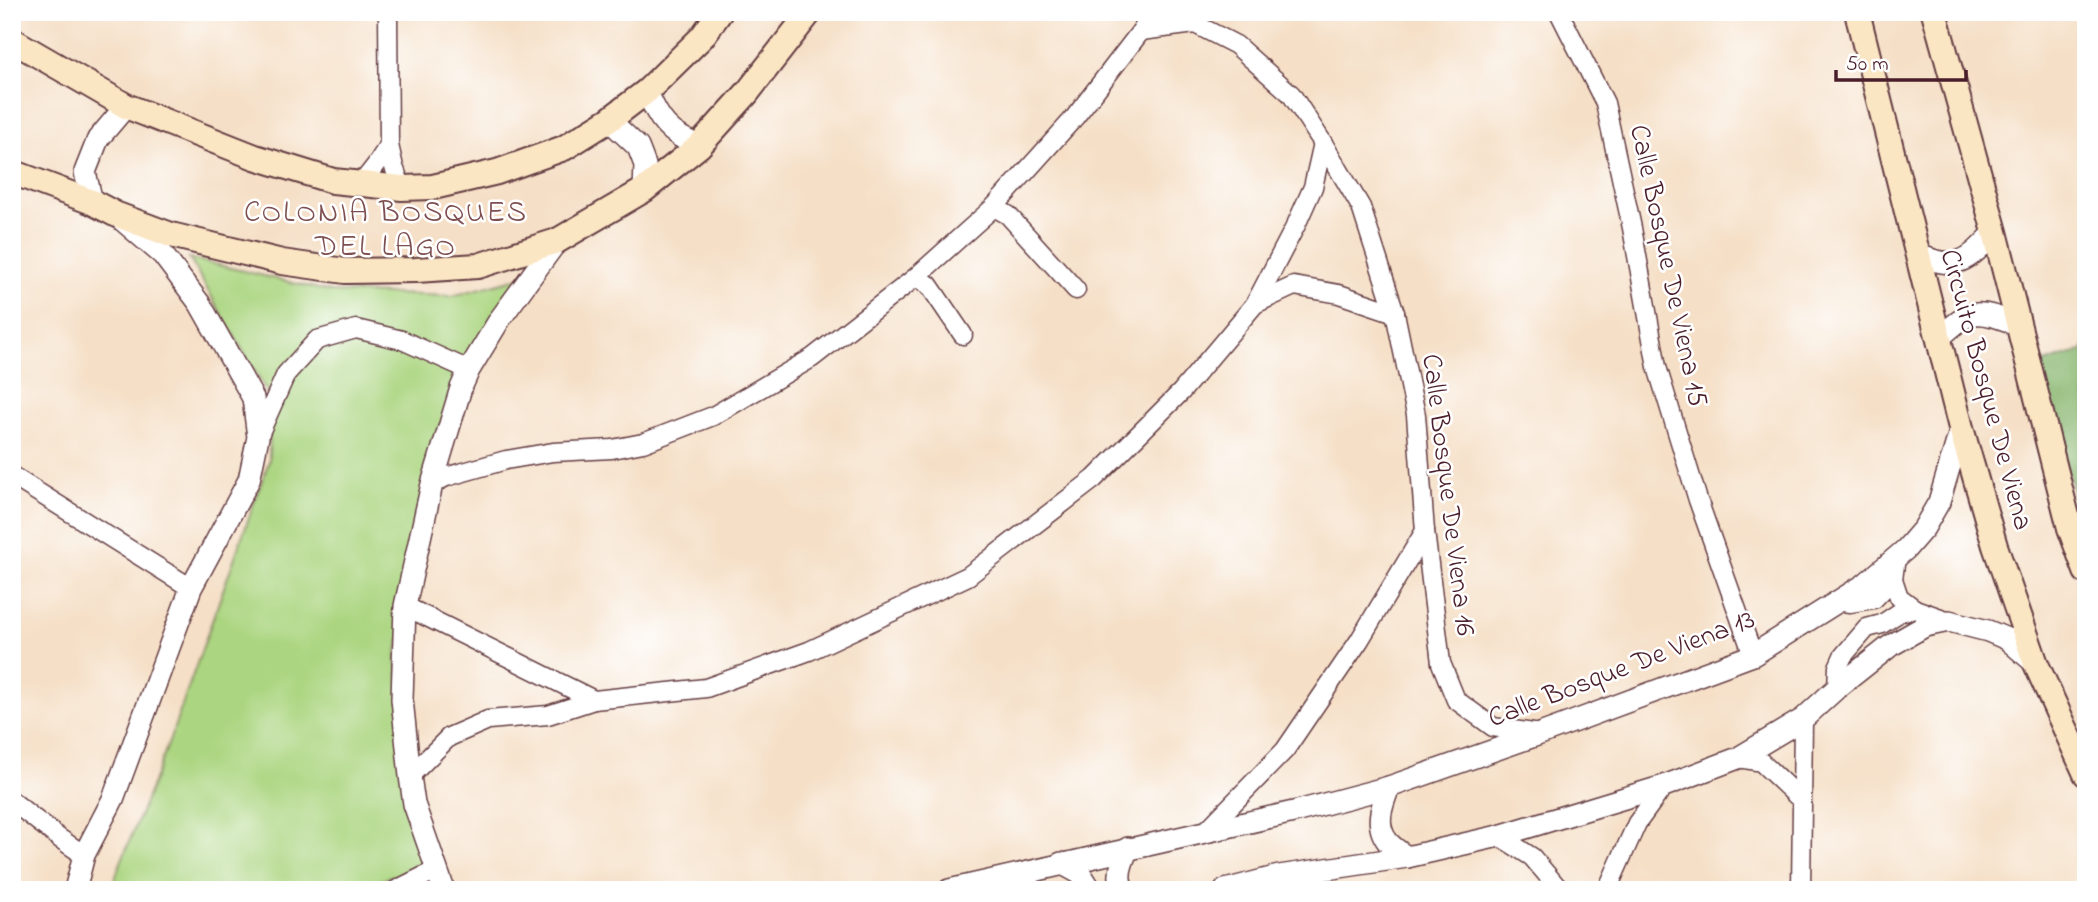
<svg xmlns="http://www.w3.org/2000/svg" width="2098" height="902" font-family="'Indie Flower',sans-serif">
	<style>
		.green { fill: #abd580; stroke: #7a7a56; stroke-width: 2 }
		.forest { fill: #88b66e; stroke: #696a4c; stroke-width: 2 }
		.lines { fill: none; stroke-linecap: round; stroke-linejoin: round }
		.minor-casing { stroke: #643c42; stroke-width: 21 }
		.tertiary-casing { stroke: #643c42; stroke-width: 24 }
		.secondary-casing { stroke: #643c42; stroke-width: 28 }
		.minor { stroke: #fff; stroke-width: 18 }
		.tertiary { stroke: #fff; stroke-width: 21 }
		.secondary { stroke: #fbe6c4; stroke-width: 24 }
		.labels { text-anchor: middle; dominant-baseline: central; stroke-width: 5; stroke-linejoin: round; paint-order: stroke }
		.street-label { font-size: 28px; fill: #4a1f2b; stroke: #fff }
		.neighbourhood-label { font-size: 30px; letter-spacing: 2px; fill: #7d4f51; stroke: #fff }
	</style>
	<rect width="100%" height="100%" fill="#fff"/>
	<filter id="ink" filterUnits="userSpaceOnUse"><feTurbulence type="fractalNoise" baseFrequency=".0143" numOctaves="2"/><feDisplacementMap in="SourceGraphic" scale="14" xChannelSelector="R" yChannelSelector="G"/><feConvolveMatrix kernelMatrix="1 2 1 2 8 2 1 2 1" color-interpolation-filters="sRGB"/></filter>
	<filter id="wash" filterUnits="userSpaceOnUse"><feTurbulence type="fractalNoise" baseFrequency=".00686" numOctaves="4" result="noise"/><feDisplacementMap in="SourceGraphic" scale="28" xChannelSelector="R" yChannelSelector="G"/><feGaussianBlur stdDeviation="1.57" result="paint"/><feColorMatrix in="noise" values="0 0 0 0 0 0 0 0 0 0 0 0 0 0 0 0 0 1.4 0 .05"/><feComposite in="paint" operator="in"/></filter>
	<g filter="url(#wash)">
		<rect width="100%" height="100%" fill="#f5dfc6"/>
		<!-- green -->
		<path class="green" d="M 189,258 L 331,292 L 452,296 L 536,273 L 465,367 L 396,656 L 426,867 L 409,880 L 391,876 L 361,890 L 110,890 L 169,742 L 269,461 L 270,397 Z"/>
		<!-- forest -->
		<path class="forest" d="M 2086,345 L 2086,533 L 2059,444 L 2041,364 L 2084,350 Z"/>
	</g>
	<g filter="url(#ink)">
		<g class="lines">
			<!-- minor casing -->
			<g class="minor-casing">
				<g id="minor">
					<path d="M 388,12 L 389,145 L 394,167 L 402,188"/>
					<path d="M 1559,12 L 1605,103 L 1632,228 L 1657,367 L 1698,500 L 1753,655"/>
					<path d="M 1141,31 L 1195,24 L 1236,45 L 1291,94 L 1323,143 L 1361,207 L 1395,313 L 1416,415 L 1425,531 L 1441,663 L 1456,700 L 1493,727 L 1540,734"/>
					<path d="M 361,184 L 376,165 L 389,145"/>
					<path d="M 994,207 L 1008,215 L 1076,290"/>
					<path d="M 916,277 L 929,285 L 963,335"/>
					<path d="M 1255,304 L 1296,225 L 1313,187 L 1323,143"/>
					<path d="M 258,437 L 286,374 L 317,340 L 356,329 L 402,340 L 469,370"/>
					<path d="M 12,476 L 191,588"/>
					<path d="M 432,484 L 446,477 L 506,460 L 553,452 L 612,449 L 643,443 L 713,416 L 812,358 L 916,277 L 994,207 L 1075,117 L 1141,31 L 1152,12"/>
					<path d="M 1893,579 L 1899,597 L 1915,609"/>
					<path d="M 1836,601 L 1850,603 L 1874,599 L 1893,579 L 1896,558"/>
					<path d="M 405,606 L 594,700 L 706,688 L 809,651 L 968,576 L 1094,479 L 1181,392 L 1255,304 L 1294,286 L 1339,294 L 1395,313"/>
					<path d="M 1837,688 L 1838,667 L 1843,656 L 1867,628 L 1882,624 L 1900,612 L 1915,609 L 1949,621"/>
					<path d="M 1738,758 L 1761,762 L 1801,800"/>
					<path d="M 410,776 L 449,737 L 488,720 L 548,715 L 594,700"/>
					<path d="M 12,801 L 59,838 L 84,855"/>
					<path d="M 1206,831 L 1285,750 L 1359,641 L 1425,531"/>
					<path d="M 1499,836 L 1532,857 L 1560,890"/>
					<path d="M 396,890 L 436,870"/>
					<path d="M 1025,890 L 1033,870"/>
					<path d="M 1607,890 L 1637,823 L 1664,786"/>
					<path d="M 1801,890 L 1803,719"/>
				</g>
			</g>
			<!-- tertiary casing -->
			<g class="tertiary-casing">
				<g id="tertiary">
					<path d="M 647,91 C 658,120 669,134 699,146"/>
					<path d="M 609,120 L 638,147 L 645,165 L 644,190"/>
					<path d="M 92,202 L 85,172 L 98,139 L 126,106"/>
					<path d="M 1917,254 C 1957,272 1968,261 1995,232"/>
					<path d="M 1939,338 C 1972,308 1975,309 2017,324"/>
					<path d="M 1389,787 C 1382,805 1374,825 1388,842 C 1393,848 1401,853 1407,857"/>
					<path d="M 1061,863 L 1081,874 L 1091,890"/>
					<path d="M 75,890 L 84,855 L 113,799 L 191,588 L 249,480 L 258,437 L 253,398 L 200,304 L 163,255 L 121,219"/>
					<path d="M 444,890 L 414,804 L 410,776 L 402,699 L 405,606 L 432,484 L 461,388 L 469,370 L 500,319 L 557,241"/>
					<path d="M 949,890 L 1298,811 L 1389,787 L 1540,734 L 1753,655 L 1864,585 L 1906,549 L 1924,528 L 1939,502 L 1961,428"/>
					<path d="M 1123,890 C 1116,875 1122,863 1128,848"/>
					<path d="M 1225,890 L 1279,876 L 1407,857 L 1499,836 L 1664,786 L 1738,758 L 1803,719 L 1837,688 L 1890,646 L 1925,626 L 1949,621 L 1988,631 L 2007,639 L 2036,664"/>
				</g>
			</g>
			<!-- secondary casing -->
			<g class="secondary-casing">
				<g id="secondary">
					<path d="M 1857,12 L 1961,428 L 1995,546 L 2036,664 L 2086,774"/>
					<path d="M 1934,12 L 1995,232 L 2070,528 L 2086,571"/>
					<path d="M 12,40 L 126,106 L 255,157 L 333,181 L 402,188 L 433,187 L 497,172 L 564,148 L 609,120 L 647,91 L 702,37 L 720,12"/>
					<path d="M 12,172 L 92,202 L 115,214 L 171,235 L 282,262 L 345,271 L 416,270 L 478,266 L 557,241 L 644,190 L 699,146 L 747,93 L 810,12"/>
				</g>
			</g>
			<!-- minor -->
			<use href="#minor" class="minor"/>
			<!-- tertiary -->
			<use href="#tertiary" class="tertiary"/>
			<!-- secondary -->
			<use href="#secondary" class="secondary"/>
		</g>
	</g>
	<g class="labels">
		<!-- street labels -->
		<g class="street-label">
			<text transform="translate(1667 266) rotate(78)">Calle Bosque De Viena 15</text>
			<text transform="translate(1985 390) rotate(75)">Circuito Bosque De Viena</text>
			<text transform="translate(1447 495) rotate(83)">Calle Bosque De Viena 16</text>
			<text transform="translate(1622 670) rotate(-21)">Calle Bosque De Viena 13</text>
		</g>
		<!-- neighbourhood labels -->
		<g class="neighbourhood-label">
			<text x="386" y="214">COLONIA BOSQUES<tspan x="386" dy="34">DEL LAGO</tspan></text>
		</g>
	</g>
	<!-- margin -->
	<rect width="2098" height="902" fill="none" stroke="#fff" stroke-width="42"/>
	<!-- scale -->
	<path d="M1836 70v10h130v-10" fill="none" stroke="#4a1f2b" stroke-width="3.5"/>
	<text x="1846" y="70" font-size="21" fill="#4a1f2b" stroke="#ffffff" stroke-width="5" paint-order="stroke">50 m</text>
</svg>
